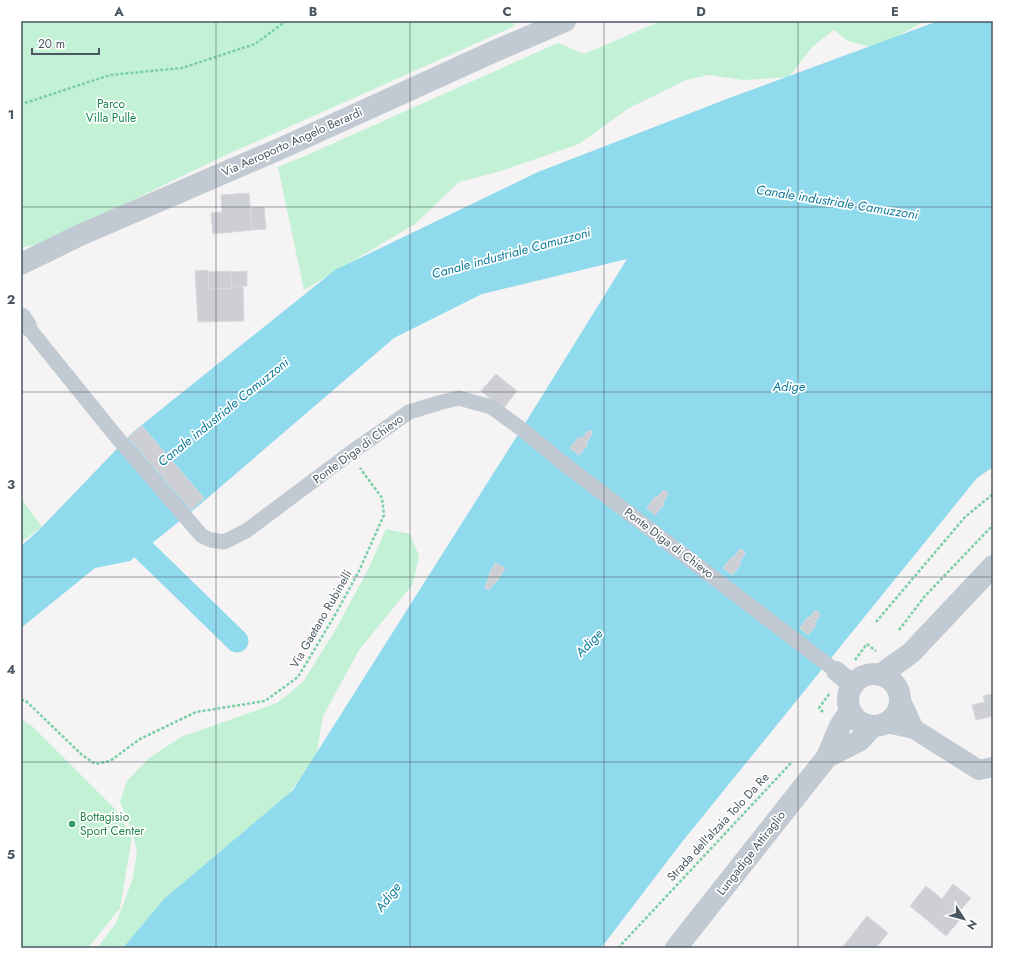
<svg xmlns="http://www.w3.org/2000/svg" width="1014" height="969" font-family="Jost,sans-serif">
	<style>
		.green { fill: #c3f1d5 }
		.water { fill: #90daee }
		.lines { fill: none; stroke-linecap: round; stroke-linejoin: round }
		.canal { stroke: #90daee; stroke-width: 23 }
		.building { fill: #cdcfd5; stroke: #d7d9de }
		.path { stroke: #7ad0a6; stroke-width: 2.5; stroke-dasharray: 3 2; stroke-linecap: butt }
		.pedestrian { stroke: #c1cad2; stroke-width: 15 }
		.minor { stroke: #c1cad2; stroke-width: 20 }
		.tertiary { stroke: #c1cad2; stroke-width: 22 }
		.grid { fill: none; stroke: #4a5661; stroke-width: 1; stroke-opacity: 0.55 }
		.leisure-dot { fill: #2e9e5b; stroke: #fff; stroke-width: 1.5 }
		.labels { text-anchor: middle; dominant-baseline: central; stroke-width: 3.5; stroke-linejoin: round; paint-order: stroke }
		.park-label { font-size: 12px; fill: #17864f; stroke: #fff }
		.street-label { font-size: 12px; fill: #4a5661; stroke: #fff }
		.leisure-label { font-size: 12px; fill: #27864d; stroke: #fff; text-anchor: start }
		.water-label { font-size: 13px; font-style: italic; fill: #0c7c9b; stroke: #fff }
		.neatline { fill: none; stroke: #4a5661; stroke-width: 1.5 }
		.grid-label { font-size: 13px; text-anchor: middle; font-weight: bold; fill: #4a5661 }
	</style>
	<rect width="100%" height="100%" fill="#f5f3f3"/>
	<!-- green -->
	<g class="green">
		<path d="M 21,21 L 512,21 L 515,26 L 228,154 L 42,244 L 21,247 Z"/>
		<path d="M 661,21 L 926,21 L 874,48 L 848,41 L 834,30 L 812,47 L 789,77 L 743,80 L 709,75 L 686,80 L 629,108 L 579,144 L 501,171 L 459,182 L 415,224 L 304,290 L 278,167 L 307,155 L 558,43 L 584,54 Z"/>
		<path d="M 21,498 L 42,527 L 21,542 Z"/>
		<path d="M 386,529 L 410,534 L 419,556 L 413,584 L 359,650 L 323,716 L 316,758 L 248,848 L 202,881 L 167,896 L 160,912 L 137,948 L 97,948 L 116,923 L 133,878 L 137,851 L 132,832 L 120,802 L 127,781 L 149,758 L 181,737 L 277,703 L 303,682 L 336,629 L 369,568 Z"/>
		<path d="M 21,719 L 32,726 L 116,810 L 132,837 L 120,908 L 88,948 L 21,948 Z"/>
	</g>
	<!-- water -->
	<path class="water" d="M 938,21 L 993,21 L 993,467 L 977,478 L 682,842 L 601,948 L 123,948 L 164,899 L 293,790 L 529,417 L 627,259 L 482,294 L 394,338 L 197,507 L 130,561 L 95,568 L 21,628 L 21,546 L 39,530 L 133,432 L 335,270 L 538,172 L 732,97 Z"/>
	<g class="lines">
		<!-- canal -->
		<path class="canal" d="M 121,528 L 237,641"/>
	</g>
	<!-- building -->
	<g class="building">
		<path d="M 249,193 L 252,230 L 213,234 L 211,213 L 222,212 L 221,195 Z"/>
		<path d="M 264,207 L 266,229 L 252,230 L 251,208 Z"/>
		<path d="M 208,270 L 209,289 L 232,288 L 232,287 L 243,286 L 244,321 L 198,322 L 195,271 Z"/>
		<path d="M 231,271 L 232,288 L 209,289 L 208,272 Z"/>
		<path d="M 247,271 L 247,286 L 232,287 L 231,272 Z"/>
		<path d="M 496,374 L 517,391 L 503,409 L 481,391 Z"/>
		<path d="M 142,426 L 204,498 L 191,510 L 128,437 Z"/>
		<path d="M 588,431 L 591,431 L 592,434 L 586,443 L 581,439 Z"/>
		<path d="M 579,437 L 588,444 L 579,455 L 570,448 Z"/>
		<path d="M 664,490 L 667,492 L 668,494 L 663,503 L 656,498 Z"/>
		<path d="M 655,497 L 664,504 L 655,515 L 647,508 Z"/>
		<path d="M 740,549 L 744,551 L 745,553 L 739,563 L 733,558 Z"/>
		<path d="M 732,557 L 741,564 L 732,575 L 723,568 Z"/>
		<path d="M 495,563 L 505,568 L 498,580 L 489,575 Z"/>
		<path d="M 490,575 L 497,580 L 495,584 L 494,583 L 489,590 L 485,588 L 485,587 Z"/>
		<path d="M 815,611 L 818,611 L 820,615 L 815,622 L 809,618 Z"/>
		<path d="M 808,617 L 817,624 L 808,635 L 800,628 Z"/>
		<path d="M 993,694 L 993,716 L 976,720 L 972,705 L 985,702 L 983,696 Z"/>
		<path d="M 953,884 L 971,898 L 959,912 L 942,899 Z"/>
		<path d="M 926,886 L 963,916 L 946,936 L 910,906 Z"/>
		<path d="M 867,916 L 888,933 L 876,948 L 842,948 Z"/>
	</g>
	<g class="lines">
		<!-- path -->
		<g class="path">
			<path d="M 25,103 L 110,75 L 182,68 L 255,44 L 286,21"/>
			<path d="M 876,622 L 965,517 L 993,494"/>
			<path d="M 899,630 L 925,596 L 993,525"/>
			<path d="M 855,660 L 867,644 L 876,651"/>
			<path d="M 21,700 L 26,701 L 81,754 L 95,764 L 110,761 L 140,739 L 196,712 L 265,701 L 298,677 L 335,615 L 359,571 L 384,515 L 382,498 L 360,468"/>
			<path d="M 823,712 L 819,708 L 830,693"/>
			<path d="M 618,948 L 792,762"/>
		</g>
		<!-- pedestrian -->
		<path class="pedestrian" d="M 27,326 L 115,435 L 189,521 L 202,536 L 211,540 L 224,542 L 246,531 L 349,454 L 409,412 L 442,402 L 459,398 L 491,407 L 519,427 L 563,463 L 836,671"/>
		<!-- minor -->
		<g class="minor">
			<path d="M 21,317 L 27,326"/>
			<path d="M 836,671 L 853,685"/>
			<path d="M 901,701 L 914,729"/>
			<path d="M 886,723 L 914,729 L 979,770 L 993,767"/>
		</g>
		<!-- tertiary -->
		<g class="tertiary">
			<path d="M 21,264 L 78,236 L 284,147 L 495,51 L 565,21"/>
			<circle cx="874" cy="700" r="26"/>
			<path d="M 880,675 L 911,653 L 993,566"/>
			<path d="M 827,757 L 859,741 L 873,726"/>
			<path d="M 676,948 L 827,757 L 840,726 L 850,711"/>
		</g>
	</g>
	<!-- grid -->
	<path class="grid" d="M 216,21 L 216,948M 410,21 L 410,948M 604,21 L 604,948M 798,21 L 798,948M 21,207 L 993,207M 21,392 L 993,392M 21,577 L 993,577M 21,762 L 993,762"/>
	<!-- markers -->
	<circle class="leisure-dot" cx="72" cy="824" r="4"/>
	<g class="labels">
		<!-- park labels -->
		<g class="park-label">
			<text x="111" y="104">Parco<tspan x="111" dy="14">Villa Pullè</tspan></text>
		</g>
		<!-- street labels -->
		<g class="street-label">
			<text transform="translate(292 142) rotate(-24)">Via Aeroporto Angelo Berardi</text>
			<text transform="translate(358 449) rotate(-36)">Ponte Diga di Chievo</text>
			<text transform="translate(669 543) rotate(37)">Ponte Diga di Chievo</text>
			<text transform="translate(321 619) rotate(-60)">Via Gaetano Rubinelli</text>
			<text transform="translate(718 827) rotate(-47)">Strada dell'alzaia Tolo Da Re</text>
			<text transform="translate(751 853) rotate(-52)">Lungadige Attiraglio</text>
		</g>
		<!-- leisure labels -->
		<g class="leisure-label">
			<text x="80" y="817">Bottagisio<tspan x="80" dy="14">Sport Center</tspan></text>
		</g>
		<!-- water labels -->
		<g class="water-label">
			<text transform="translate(837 202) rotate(9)">Canale industriale Camuzzoni</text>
			<text transform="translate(511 253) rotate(-15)">Canale industriale Camuzzoni</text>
			<text x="789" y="386">Adige</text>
			<text transform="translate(223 412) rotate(-39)">Canale industriale Camuzzoni</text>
			<text transform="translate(589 643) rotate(-46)">Adige</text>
			<text transform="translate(388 897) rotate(-53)">Adige</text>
		</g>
	</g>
	<!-- border -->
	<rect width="1014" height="969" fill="none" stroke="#ffffff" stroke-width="44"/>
	<!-- north arrow -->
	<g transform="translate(964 919) rotate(126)" stroke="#ffffff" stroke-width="3" paint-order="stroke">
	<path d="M0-3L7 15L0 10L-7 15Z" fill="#4a5661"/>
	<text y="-6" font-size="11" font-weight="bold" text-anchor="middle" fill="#4a5661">N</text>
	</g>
	<!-- scale -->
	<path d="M32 48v6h67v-6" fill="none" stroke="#4a5661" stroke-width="2"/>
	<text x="38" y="48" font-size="12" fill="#4a5661" stroke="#ffffff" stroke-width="3" paint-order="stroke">20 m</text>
	<rect x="22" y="22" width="970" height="925" class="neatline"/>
	<g class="grid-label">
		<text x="119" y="16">A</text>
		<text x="313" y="16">B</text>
		<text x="507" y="16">C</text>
		<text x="701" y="16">D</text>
		<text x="895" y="16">E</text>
		<text x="11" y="119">1</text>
		<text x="11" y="304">2</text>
		<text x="11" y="489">3</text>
		<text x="11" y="674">4</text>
		<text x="11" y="859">5</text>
	</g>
</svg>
